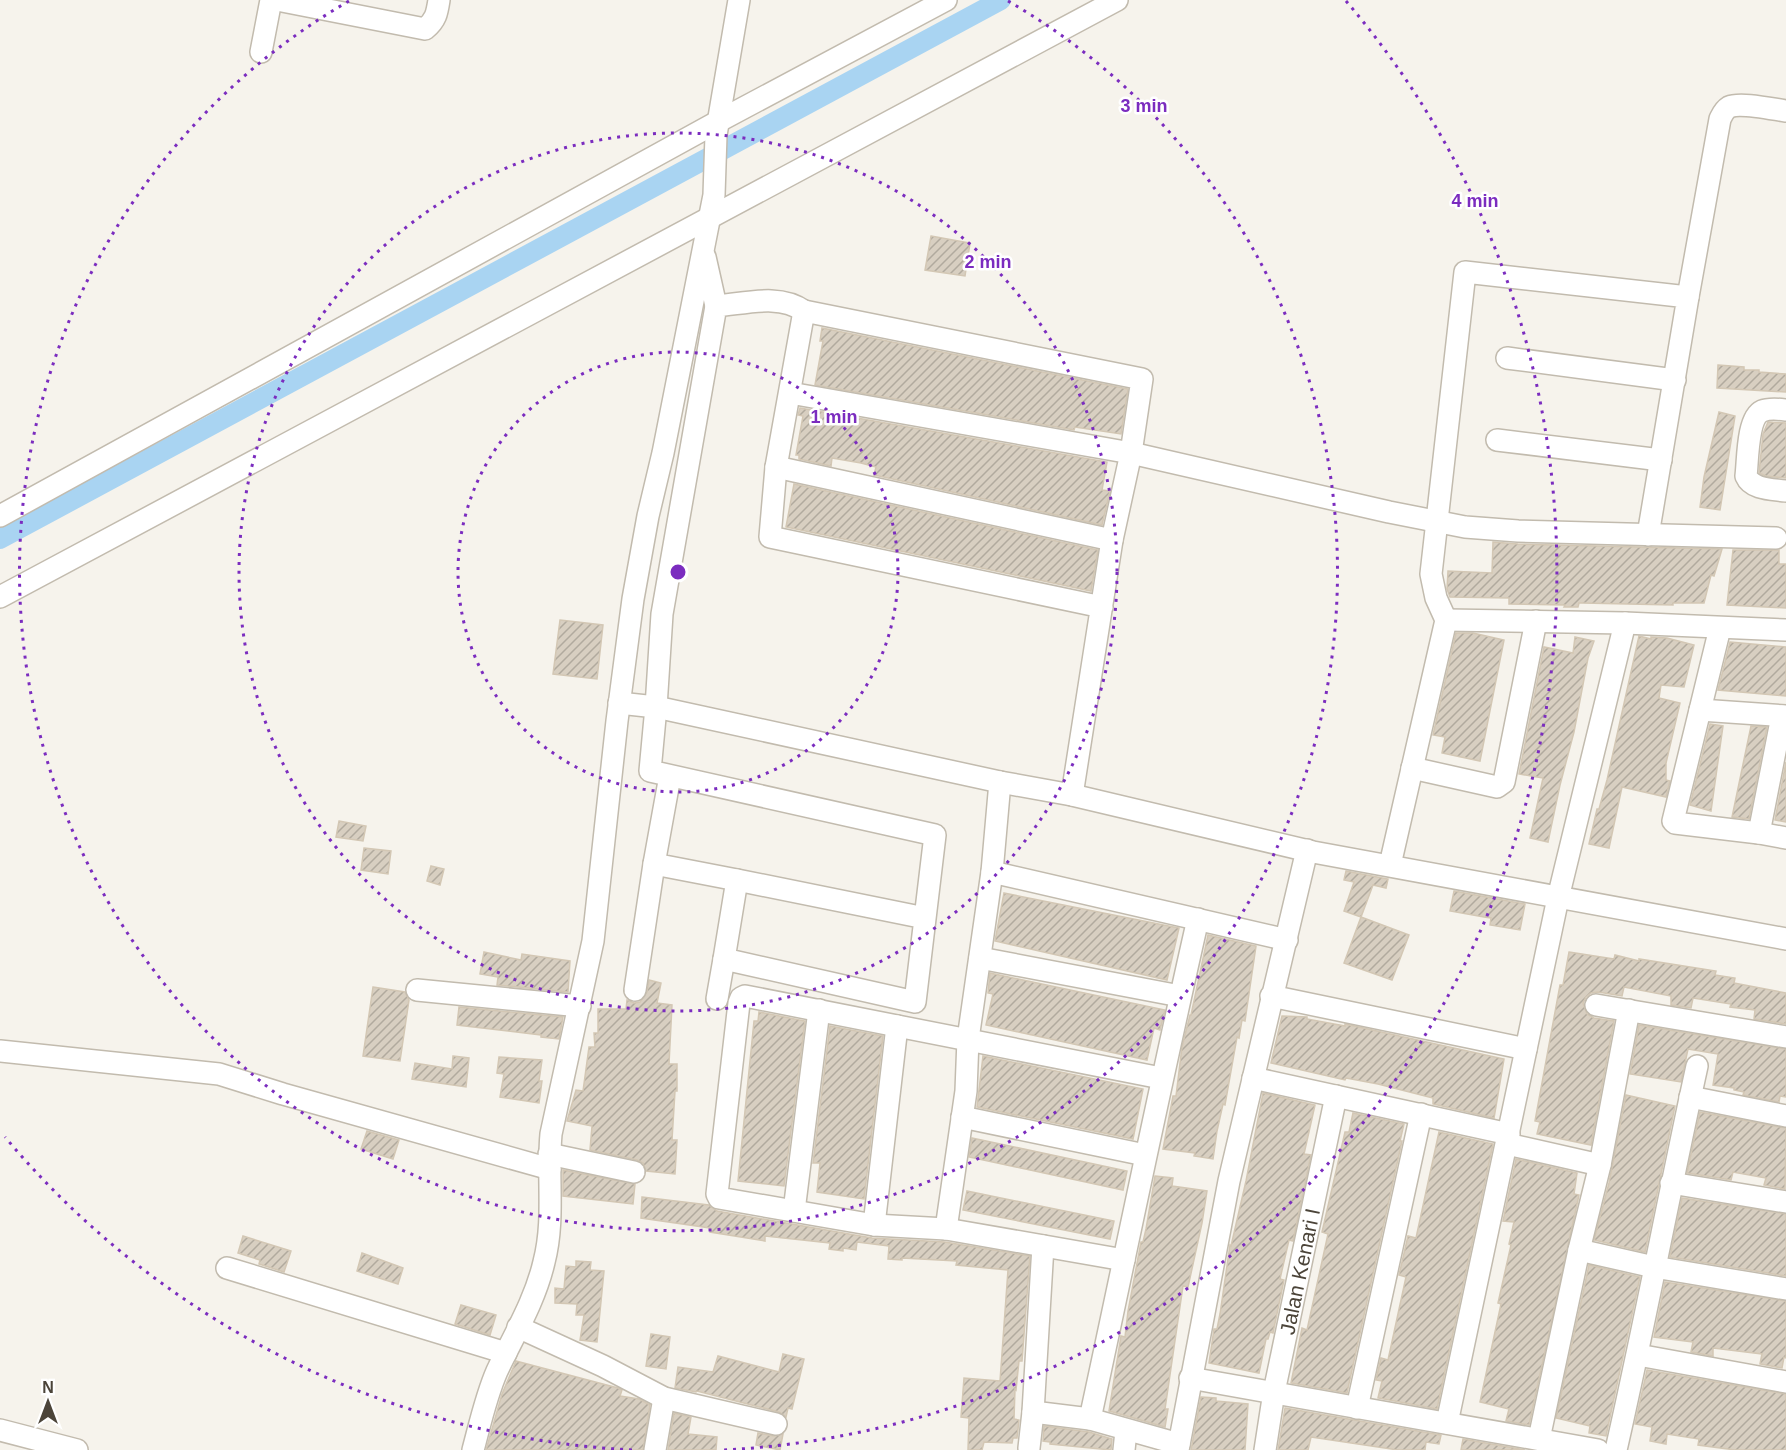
<svg xmlns="http://www.w3.org/2000/svg" width="1786" height="1450" font-family="Arial,sans-serif">
	<style>
		.lines { fill: none; stroke-linecap: round; stroke-linejoin: round }
		.canal { stroke: #a9d4f2; stroke-width: 20 }
		.building { fill: url(#building-hatch); stroke: #d3c7b4; stroke-width: 1.5 }
		.street-casing { stroke: #c2bbae; stroke-width: 24 }
		.street { stroke: #fff; stroke-width: 21 }
		.ring { fill: none; stroke: #7b2cbf; stroke-width: 3; stroke-dasharray: 3 6 }
		.labels { text-anchor: middle; dominant-baseline: central; stroke-width: 5; stroke-linejoin: round; paint-order: stroke }
		.street-label { font-size: 21px; fill: #4b4439; stroke: #fff }
		.centre { fill: #7b2cbf; stroke: #fff; stroke-width: 3 }
		.ring-label { font-size: 18px; text-anchor: middle; font-weight: bold; fill: #7b2cbf; stroke: #fff; stroke-width: 5; stroke-linejoin: round; paint-order: stroke }
	</style>
	<defs>
		<pattern id="building-hatch" width="6" height="6" patternUnits="userSpaceOnUse" patternTransform="scale(1.5)"><rect width="6" height="6" fill="#d8cfc1"/><path d="M-1 1l2-2M0 6l6-6M5 7l2-2" fill="none" stroke="#b1aa9e"/></pattern>
	</defs>
	<rect width="100%" height="100%" fill="#f6f3ec"/>
	<g class="lines">
		<!-- canal -->
		<path class="canal" d="M 0,539 L 1001,0"/>
	</g>
	<!-- building -->
	<g class="building">
		<path d="M 931,236 L 970,243 L 965,276 L 925,270 Z"/>
		<path d="M 822,328 L 1128,389 L 1121,434 L 1075,427 L 1074,430 L 815,385 L 823,341 L 820,341 Z"/>
		<path d="M 1718,365 L 1744,367 L 1744,370 L 1759,370 L 1759,372 L 1786,374 L 1786,392 L 1717,388 Z"/>
		<path d="M 800,408 L 1107,462 L 1102,490 L 1110,491 L 1102,525 L 874,475 L 876,467 L 861,463 L 832,458 L 831,466 L 799,459 L 799,455 L 796,455 L 803,416 L 798,415 Z"/>
		<path d="M 1719,412 L 1735,416 L 1720,510 L 1700,507 L 1704,477 Z"/>
		<path d="M 1768,422 L 1786,423 L 1786,478 L 1766,476 L 1759,473 L 1763,434 Z"/>
		<path d="M 794,484 L 1098,550 L 1091,591 L 786,527 Z"/>
		<path d="M 1493,542 L 1518,544 L 1722,549 L 1714,576 L 1711,575 L 1704,603 L 1673,603 L 1673,605 L 1582,603 L 1579,603 L 1578,607 L 1564,607 L 1565,605 L 1509,604 L 1509,598 L 1450,597 L 1447,589 L 1448,571 L 1492,573 Z"/>
		<path d="M 1733,550 L 1779,550 L 1779,564 L 1786,564 L 1786,608 L 1727,605 Z"/>
		<path d="M 560,620 L 603,625 L 597,679 L 553,674 Z"/>
		<path d="M 1456,633 L 1473,633 L 1504,640 L 1480,761 L 1442,753 L 1445,737 L 1433,735 Z"/>
		<path d="M 1639,636 L 1651,639 L 1651,637 L 1667,638 L 1694,645 L 1684,687 L 1661,685 L 1659,698 L 1680,703 L 1666,763 L 1666,780 L 1670,781 L 1666,797 L 1622,787 L 1609,848 L 1589,844 L 1597,809 L 1599,809 L 1607,780 Z"/>
		<path d="M 1575,637 L 1594,641 L 1588,658 L 1574,732 L 1560,785 L 1548,842 L 1530,838 L 1543,778 L 1519,774 L 1544,647 L 1573,653 Z"/>
		<path d="M 1730,642 L 1786,647 L 1786,696 L 1718,690 Z"/>
		<path d="M 1710,724 L 1723,726 L 1711,811 L 1690,805 Z"/>
		<path d="M 1751,726 L 1767,727 L 1749,819 L 1732,817 Z"/>
		<path d="M 1786,762 L 1786,822 L 1775,820 Z"/>
		<path d="M 339,821 L 366,826 L 363,841 L 336,837 Z"/>
		<path d="M 364,848 L 391,851 L 388,874 L 361,870 Z"/>
		<path d="M 431,866 L 444,869 L 440,885 L 427,881 Z"/>
		<path d="M 1346,871 L 1388,879 L 1386,888 L 1373,885 L 1361,917 L 1344,911 L 1354,882 L 1344,880 Z"/>
		<path d="M 1454,891 L 1525,904 L 1520,930 L 1490,925 L 1491,918 L 1484,917 L 1450,911 Z"/>
		<path d="M 1004,893 L 1179,928 L 1167,980 L 995,941 Z"/>
		<path d="M 1361,917 L 1409,935 L 1392,980 L 1344,963 Z"/>
		<path d="M 1208,935 L 1256,946 L 1245,1021 L 1242,1020 L 1239,1038 L 1237,1037 L 1225,1105 L 1223,1104 L 1217,1131 L 1213,1159 L 1194,1156 L 1195,1153 L 1163,1149 L 1173,1096 L 1176,1096 L 1182,1047 L 1190,1015 L 1191,1015 Z"/>
		<path d="M 484,952 L 521,960 L 522,954 L 570,961 L 568,992 L 497,985 L 498,977 L 480,974 Z"/>
		<path d="M 1569,952 L 1614,959 L 1615,955 L 1639,961 L 1639,959 L 1716,971 L 1715,975 L 1735,978 L 1734,983 L 1786,993 L 1786,1024 L 1754,1019 L 1755,1010 L 1730,1007 L 1731,1004 L 1693,998 L 1691,1008 L 1671,1005 L 1671,996 L 1624,987 L 1622,996 L 1598,992 L 1591,993 L 1586,997 L 1583,1003 L 1587,1014 L 1594,1018 L 1614,1021 L 1591,1145 L 1537,1134 L 1540,1122 L 1535,1121 L 1560,985 L 1563,985 Z"/>
		<path d="M 990,973 L 1165,1010 L 1160,1030 L 1154,1028 L 1147,1060 L 986,1025 L 993,994 L 988,993 Z"/>
		<path d="M 649,980 L 661,983 L 657,1003 L 672,1005 L 669,1064 L 677,1064 L 677,1091 L 675,1091 L 672,1140 L 677,1140 L 675,1174 L 646,1171 L 643,1163 L 637,1160 L 590,1150 L 592,1126 L 567,1121 L 576,1090 L 583,1091 L 589,1047 L 595,1047 L 594,1033 L 598,1033 L 598,1009 L 626,1009 L 627,1000 L 634,1003 L 640,1002 L 647,992 Z"/>
		<path d="M 373,987 L 405,992 L 409,1000 L 400,1061 L 363,1056 Z"/>
		<path d="M 459,1007 L 563,1017 L 559,1039 L 541,1037 L 541,1035 L 457,1025 Z"/>
		<path d="M 759,1012 L 805,1021 L 784,1186 L 738,1181 L 754,1021 L 758,1021 Z"/>
		<path d="M 1282,1016 L 1307,1017 L 1307,1019 L 1345,1026 L 1345,1024 L 1504,1059 L 1494,1118 L 1433,1104 L 1433,1098 L 1378,1084 L 1346,1078 L 1345,1080 L 1271,1063 Z"/>
		<path d="M 1639,1025 L 1786,1049 L 1786,1097 L 1780,1096 L 1779,1102 L 1743,1095 L 1744,1092 L 1734,1090 L 1734,1088 L 1713,1085 L 1718,1054 L 1688,1049 L 1681,1082 L 1630,1074 Z"/>
		<path d="M 830,1026 L 883,1036 L 864,1199 L 817,1192 L 820,1163 L 813,1163 Z"/>
		<path d="M 453,1056 L 469,1058 L 466,1087 L 412,1079 L 415,1063 L 452,1069 Z"/>
		<path d="M 983,1056 L 1143,1089 L 1133,1139 L 977,1107 Z"/>
		<path d="M 499,1057 L 542,1060 L 539,1081 L 542,1081 L 539,1103 L 500,1097 L 504,1074 L 497,1073 Z"/>
		<path d="M 1263,1093 L 1315,1105 L 1304,1154 L 1311,1155 L 1293,1241 L 1289,1240 L 1280,1279 L 1284,1280 L 1273,1333 L 1270,1332 L 1268,1339 L 1266,1339 L 1259,1373 L 1209,1363 L 1214,1329 L 1217,1329 L 1220,1314 L 1230,1245 L 1231,1246 L 1246,1181 Z"/>
		<path d="M 1626,1095 L 1675,1106 L 1645,1252 L 1594,1240 L 1609,1183 Z"/>
		<path d="M 1700,1112 L 1786,1128 L 1785,1189 L 1764,1185 L 1766,1178 L 1733,1172 L 1731,1180 L 1687,1173 Z"/>
		<path d="M 1353,1113 L 1404,1124 L 1400,1141 L 1402,1141 L 1347,1393 L 1291,1383 L 1302,1328 L 1307,1330 L 1328,1234 L 1322,1232 L 1345,1132 L 1349,1132 Z"/>
		<path d="M 367,1131 L 399,1140 L 393,1159 L 361,1149 Z"/>
		<path d="M 1439,1132 L 1493,1144 L 1437,1409 L 1378,1398 L 1382,1381 L 1376,1380 L 1381,1358 L 1388,1360 L 1406,1277 L 1399,1275 L 1408,1236 L 1416,1238 Z"/>
		<path d="M 972,1138 L 1127,1171 L 1123,1190 L 969,1157 Z"/>
		<path d="M 1516,1159 L 1577,1173 L 1574,1194 L 1579,1195 L 1529,1425 L 1506,1421 L 1509,1409 L 1480,1402 L 1501,1304 L 1498,1303 L 1511,1245 L 1509,1244 L 1514,1222 L 1503,1221 Z"/>
		<path d="M 563,1170 L 635,1184 L 633,1204 L 563,1196 Z"/>
		<path d="M 1155,1176 L 1173,1178 L 1172,1186 L 1207,1191 L 1202,1223 L 1188,1287 L 1183,1286 L 1165,1409 L 1168,1409 L 1165,1427 L 1109,1411 L 1121,1336 L 1125,1337 L 1128,1311 L 1141,1242 L 1143,1242 L 1146,1229 Z"/>
		<path d="M 967,1191 L 1114,1221 L 1110,1239 L 963,1210 Z"/>
		<path d="M 642,1197 L 709,1205 L 717,1211 L 872,1238 L 945,1242 L 1030,1256 L 1022,1361 L 1019,1361 L 1016,1390 L 1015,1389 L 1014,1419 L 1019,1420 L 1017,1438 L 1013,1438 L 1012,1443 L 984,1442 L 982,1450 L 968,1450 L 969,1418 L 961,1417 L 964,1378 L 1000,1381 L 1008,1270 L 956,1265 L 957,1261 L 902,1258 L 902,1260 L 888,1259 L 889,1246 L 857,1242 L 856,1250 L 843,1248 L 843,1251 L 829,1249 L 830,1243 L 765,1236 L 765,1241 L 710,1232 L 710,1228 L 641,1218 Z"/>
		<path d="M 1682,1198 L 1786,1214 L 1786,1276 L 1670,1257 Z"/>
		<path d="M 243,1236 L 291,1251 L 284,1272 L 259,1264 L 260,1260 L 238,1253 Z"/>
		<path d="M 362,1253 L 403,1268 L 398,1284 L 357,1271 Z"/>
		<path d="M 576,1261 L 591,1262 L 590,1270 L 604,1271 L 597,1342 L 580,1340 L 584,1315 L 576,1315 L 577,1304 L 555,1303 L 555,1288 L 564,1289 L 566,1266 L 576,1267 Z"/>
		<path d="M 1589,1265 L 1640,1277 L 1606,1436 L 1589,1433 L 1590,1426 L 1556,1418 Z"/>
		<path d="M 1665,1282 L 1786,1301 L 1786,1358 L 1784,1357 L 1782,1368 L 1760,1364 L 1762,1354 L 1713,1348 L 1713,1356 L 1691,1352 L 1693,1342 L 1654,1337 Z"/>
		<path d="M 461,1305 L 496,1315 L 490,1335 L 455,1324 Z"/>
		<path d="M 651,1334 L 670,1337 L 666,1369 L 646,1366 Z"/>
		<path d="M 783,1354 L 804,1359 L 792,1409 L 788,1408 L 786,1417 L 779,1412 L 697,1391 L 696,1392 L 675,1388 L 678,1367 L 713,1372 L 718,1356 L 779,1372 Z"/>
		<path d="M 516,1361 L 618,1388 L 622,1390 L 620,1396 L 639,1399 L 650,1405 L 643,1450 L 486,1450 L 502,1394 Z"/>
		<path d="M 1647,1370 L 1786,1394 L 1786,1450 L 1735,1450 L 1698,1445 L 1699,1439 L 1667,1434 L 1666,1444 L 1650,1441 L 1652,1427 L 1635,1424 Z"/>
		<path d="M 1201,1397 L 1216,1398 L 1216,1401 L 1248,1404 L 1245,1450 L 1191,1450 Z"/>
		<path d="M 1285,1408 L 1441,1435 L 1439,1444 L 1426,1442 L 1425,1450 L 1398,1450 L 1311,1437 L 1308,1450 L 1278,1450 Z"/>
		<path d="M 674,1413 L 691,1417 L 688,1434 L 717,1437 L 716,1450 L 668,1450 Z"/>
		<path d="M 1044,1426 L 1089,1432 L 1112,1439 L 1111,1450 L 1050,1444 L 1050,1442 L 1043,1441 Z"/>
		<path d="M 758,1433 L 774,1436 L 783,1434 L 780,1450 L 756,1445 Z"/>
		<path d="M 1463,1439 L 1525,1450 L 1461,1450 Z"/>
	</g>
	<g class="lines">
		<!-- street casing -->
		<g class="street-casing">
			<g id="street">
				<path d="M 277,0 L 425,29 C 436,20 437,13 439,0"/>
				<path d="M 261,52 L 271,0"/>
				<path d="M 705,257 L 716,306"/>
				<path d="M 1688,297 L 1720,119 C 1722,115 1724,110 1729,107 C 1740,102 1772,109 1786,111"/>
				<path d="M 804,311 C 779,293 744,304 716,306 L 662,614 L 656,707 L 1000,782 L 1072,795 L 1313,852 L 1786,939"/>
				<path d="M 1507,358 L 1675,380"/>
				<path d="M 790,393 L 1131,453 L 1389,512 L 1465,527 L 1518,531 L 1776,538"/>
				<path d="M 1786,410 C 1778,409 1769,408 1762,411 C 1747,418 1748,461 1746,476 C 1752,490 1773,489 1786,491"/>
				<path d="M 1497,440 L 1661,460"/>
				<path d="M 776,467 L 1112,540"/>
				<path d="M 0,516 L 719,121 L 946,0"/>
				<path d="M 0,597 L 1117,0"/>
				<path d="M 1446,620 L 1625,623 L 1786,630"/>
				<path d="M 1720,628 L 1673,821 L 1675,823 L 1759,833 L 1786,838"/>
				<path d="M 619,703 L 656,707 L 650,771 L 935,835 L 915,1002 L 724,959 L 737,880 L 925,918"/>
				<path d="M 1700,710 L 1786,716"/>
				<path d="M 1412,768 L 1497,787 L 1504,782 L 1536,621"/>
				<path d="M 670,776 L 654,864 L 737,880"/>
				<path d="M 1072,795 L 1112,540 L 1131,453 L 1142,379 L 804,311 L 776,467 L 770,537 L 1102,607"/>
				<path d="M 1759,833 L 1782,716"/>
				<path d="M 1390,865 L 1446,620 L 1436,598 L 1431,574 L 1465,272 L 1688,297 L 1648,535"/>
				<path d="M 992,872 L 1287,940"/>
				<path d="M 980,958 L 1180,996"/>
				<path d="M 417,990 L 580,1006"/>
				<path d="M 635,990 L 654,864"/>
				<path d="M 1271,996 L 1526,1049"/>
				<path d="M 717,999 L 724,959"/>
				<path d="M 1596,1005 L 1786,1037"/>
				<path d="M 0,1051 L 219,1074 L 283,1094 L 550,1169"/>
				<path d="M 1253,1078 L 1509,1134"/>
				<path d="M 1690,1097 L 1786,1116"/>
				<path d="M 962,1117 L 1145,1155"/>
				<path d="M 1507,1144 L 1600,1165"/>
				<path d="M 549,1154 L 634,1172"/>
				<path d="M 1671,1183 L 1786,1202"/>
				<path d="M 794,1211 L 819,1010"/>
				<path d="M 874,1225 L 897,1026"/>
				<path d="M 946,1229 L 966,1091 L 968,1039 L 992,872 L 1000,782"/>
				<path d="M 1579,1250 L 1654,1267 L 1786,1289"/>
				<path d="M 1124,1260 L 946,1229 L 874,1225 L 719,1198 L 717,1194 L 739,1003 L 741,998 L 745,996 L 1161,1078"/>
				<path d="M 227,1268 L 506,1353"/>
				<path d="M 518,1327 L 603,1366 L 664,1398 L 776,1424"/>
				<path d="M 1638,1355 L 1786,1382"/>
				<path d="M 1190,1378 L 1598,1450"/>
				<path d="M 1357,1408 L 1421,1114"/>
				<path d="M 1033,1412 L 1090,1419 L 1179,1444"/>
				<path d="M 1090,1419 C 1126,1252 1160,1085 1198,919"/>
				<path d="M 1447,1423 L 1558,898 L 1625,623"/>
				<path d="M 0,1430 L 77,1450"/>
				<path d="M 1539,1439 L 1579,1250 L 1600,1165 L 1629,1010"/>
				<path d="M 1029,1448 L 1033,1412 L 1043,1246"/>
				<path d="M 473,1450 C 480,1424 486,1396 497,1371 C 514,1335 535,1301 544,1262 C 555,1220 547,1177 551,1134 L 593,941 L 617,721 L 633,599 L 648,516 L 663,453 L 714,195 L 716,135 L 739,0"/>
				<path d="M 655,1450 L 664,1398"/>
				<path d="M 1124,1450 L 1126,1431"/>
				<path d="M 1178,1450 L 1229,1181 L 1307,850"/>
				<path id="s1" d="M 1265,1450 L 1274,1392 L 1336,1096"/>
				<path d="M 1616,1450 C 1645,1323 1669,1194 1697,1066"/>
			</g>
		</g>
		<!-- street -->
		<use href="#street" class="street"/>
	</g>
	<!-- distance rings -->
	<g class="ring">
		<circle cx="678" cy="572" r="220"/>
		<circle cx="678" cy="572" r="439"/>
		<path d="M1008 1A659 659 0 1 1 349 1"/>
		<path d="M632 1450A879 879 0 0 1 5 1137M1346 1A879 879 0 0 1 724 1450"/>
	</g>
	<g class="labels">
		<!-- street labels -->
		<g class="street-label">
			<text stroke="none"><textPath href="#s1" startOffset="182">Jalan Kenari I</textPath></text>
		</g>
	</g>
	<circle cx="678" cy="572" r="9" class="centre"/>
	<g class="ring-label">
		<text x="1144" y="112">3 min</text>
		<text x="1475" y="207">4 min</text>
		<text x="988" y="268">2 min</text>
		<text x="834" y="423">1 min</text>
	</g>
	<!-- north arrow -->
	<g transform="translate(48 1402)" stroke="#ffffff" stroke-width="4.5" paint-order="stroke">
	<path d="M0-4.5L10 22L0 15L-10 22Z" fill="#4b4439"/>
	<text y="-9" font-size="16" font-weight="bold" text-anchor="middle" fill="#4b4439">N</text>
	</g>
</svg>
